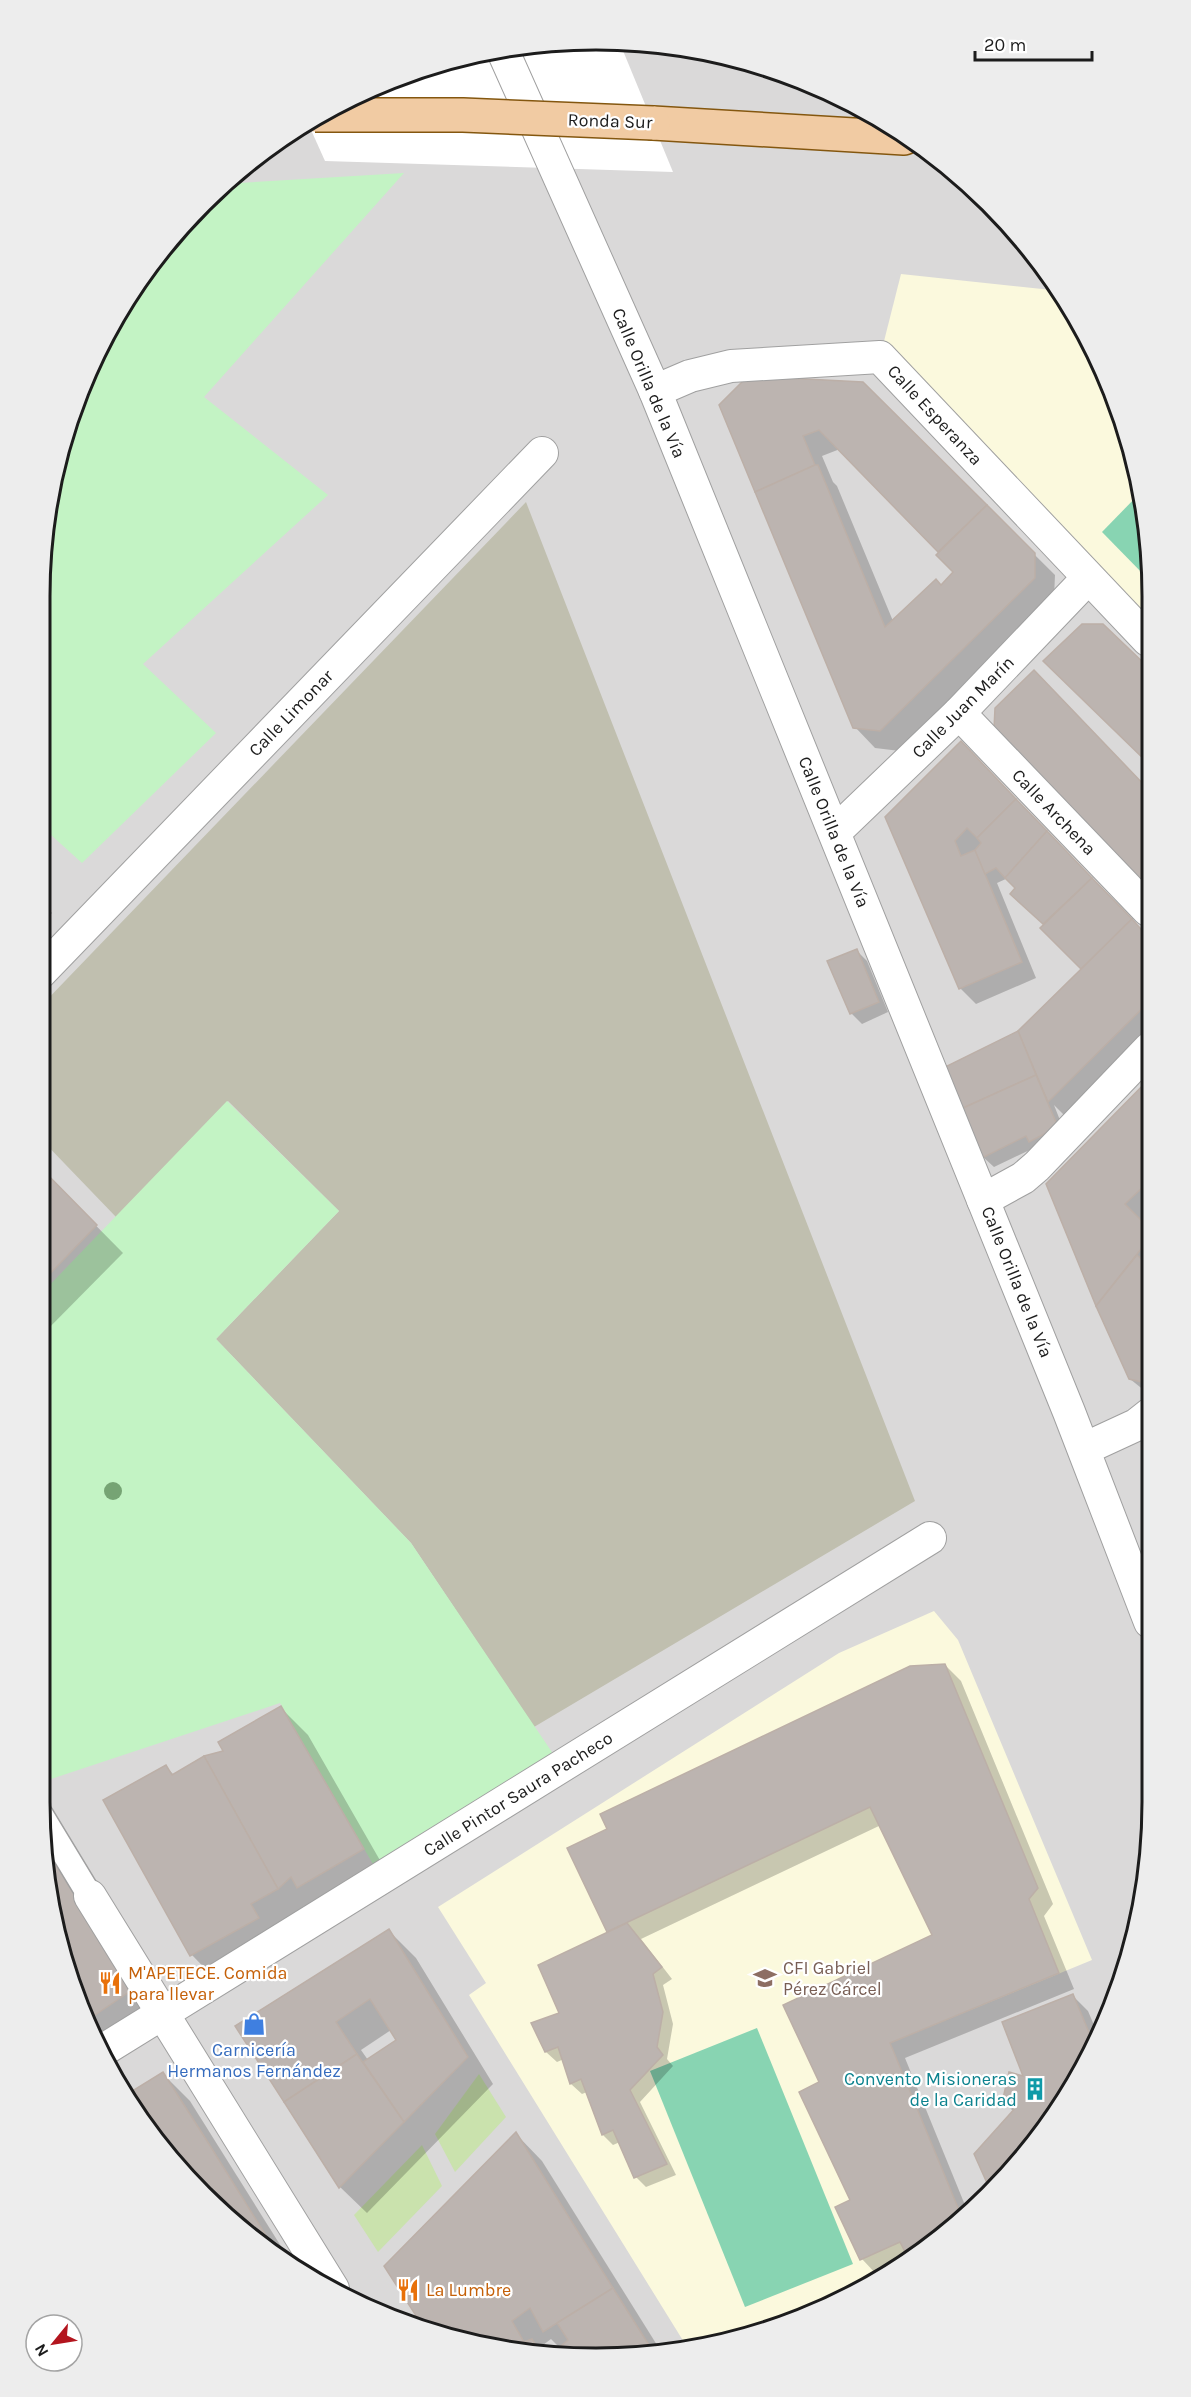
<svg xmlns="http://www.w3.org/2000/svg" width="1191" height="2397" font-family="Karla,sans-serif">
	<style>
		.residential { fill: #dad9d9 }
		.education { fill: #fbf9dd }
		.construction { fill: #c0bfaf }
		.grass { fill: #cae2ad }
		.park { fill: #c3f3c4 }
		.pitch { fill: #88d4b2 }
		.pier { fill: #fff }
		.shadow { fill: #0003; fill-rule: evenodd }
		.building { fill: #bcb4b0; stroke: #bcafa7; stroke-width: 1.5 }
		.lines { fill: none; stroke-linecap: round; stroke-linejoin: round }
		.pedestrian-casing { stroke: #a0a0a0; stroke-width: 27 }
		.minor-casing { stroke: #a0a0a0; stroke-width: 34 }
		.primary-casing { stroke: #84570f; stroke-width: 36 }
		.pedestrian { stroke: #fff; stroke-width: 24 }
		.minor { stroke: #fff; stroke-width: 32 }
		.primary { stroke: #f1cba3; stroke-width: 33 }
		.primary-bridge-casing { stroke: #84570f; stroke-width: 36; stroke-linecap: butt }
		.primary-bridge { stroke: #f1cba3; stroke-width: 33 }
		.tree { fill: #76a474 }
		.labels { text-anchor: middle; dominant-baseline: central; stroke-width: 4.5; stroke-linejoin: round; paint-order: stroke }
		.street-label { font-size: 18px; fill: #1c1c1c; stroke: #fff }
		.education-label { font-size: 18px; fill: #785e54; stroke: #fff; text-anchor: start }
		.food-label { font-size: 18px; fill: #c56008; stroke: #fff; text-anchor: start }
		.shop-label { font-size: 18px; fill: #366cbe; stroke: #fff }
		.culture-label { font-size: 18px; fill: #0d838f; stroke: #fff; text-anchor: end }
		.rim { fill: none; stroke: #1c1c1c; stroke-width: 3 }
	</style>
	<rect width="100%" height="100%" fill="#ece8e3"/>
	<!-- residential -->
	<path class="residential" d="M 632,40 L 739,58 L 841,96 L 962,177 L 1058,286 L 1122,416 L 1147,523 L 1151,1838 L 1133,1945 L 1095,2047 L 989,2195 L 842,2300 L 668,2353 L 487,2347 L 317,2283 L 228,2220 L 154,2141 L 69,1981 L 39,1801 L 40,559 L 58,452 L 96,350 L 154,257 L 228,177 L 317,114 L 416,69 L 523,44 Z"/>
	<!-- education -->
	<g class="education">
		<path d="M 901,274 L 1061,291 L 1122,416 L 1147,523 L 1148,640 L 880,357 Z"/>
		<path d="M 934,1611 L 958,1640 L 1092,1960 L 890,2043 L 961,2215 L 842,2300 L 687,2347 L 469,1995 L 486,1983 L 438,1907 L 839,1653 Z"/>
	</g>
	<!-- construction -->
	<path class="construction" d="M 526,502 L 915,1501 L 534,1727 L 411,1543 L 216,1339 L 339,1211 L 228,1101 L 116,1217 L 40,1138 L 40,1007 Z"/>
	<!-- grass -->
	<g class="grass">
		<path d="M 479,2074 L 506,2117 L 455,2172 L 435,2134 Z"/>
		<path d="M 422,2145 L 442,2186 L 378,2252 L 354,2215 Z"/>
	</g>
	<!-- park -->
	<g class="park">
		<path d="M 404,173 L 204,397 L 328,495 L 143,664 L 216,733 L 82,863 L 40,825 L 40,559 L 58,452 L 96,350 L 154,257 L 222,184 Z"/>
		<path d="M 227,1101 L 339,1211 L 216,1339 L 411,1543 L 562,1767 L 381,1878 L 280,1703 L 39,1783 L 39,1296 Z"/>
	</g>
	<!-- pitch -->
	<g class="pitch">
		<path d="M 1140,493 L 1147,523 L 1147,578 L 1102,532 Z"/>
		<path d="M 757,2028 L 853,2264 L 745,2307 L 650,2071 Z"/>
	</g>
	<!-- pier -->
	<path class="pier" d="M 619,41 L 673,172 L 325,161 L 307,121 L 317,114 L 416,69 L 523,44 Z"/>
	<!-- shadow -->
	<g class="shadow">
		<path d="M 862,383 L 1055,575 L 1054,598 L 900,751 L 875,748 L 855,727 L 720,405 ZM 840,449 L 940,552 L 955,572 L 941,587 L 893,621 L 837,486 L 833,482 L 822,456 Z"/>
		<path d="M 1030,815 L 1148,938 L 1149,1032 L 1065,1116 L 1054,1105 L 1067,1138 L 1036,1147 L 994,1167 L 983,1157 L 945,1069 L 1019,1032 L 1083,969 L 1042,928 L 1044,924 L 1022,904 L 1017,887 L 1008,878 L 997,883 L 1036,978 L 976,1004 L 960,988 L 887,817 Z"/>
		<path d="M 40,899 L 52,913 L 40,926 Z"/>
		<path d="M 857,951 L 867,961 L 888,1012 L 862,1024 L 851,1013 Z"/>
		<path d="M 1149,1082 L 1149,1220 L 1144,1225 L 1149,1230 L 1150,1395 L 1130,1379 L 1048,1184 Z"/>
		<path d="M 40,1169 L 123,1253 L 39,1338 Z"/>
		<path d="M 945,1665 L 961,1681 L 1053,1904 L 1044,1916 L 1074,1989 L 905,2058 L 967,2210 L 877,2275 L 862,2259 L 852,2201 L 821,2083 L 934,1936 L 881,1825 L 641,1939 L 672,1979 L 663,1985 L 673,2024 L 667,2059 L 673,2066 L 640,2102 L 676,2175 L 646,2187 L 636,2177 L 620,2142 L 613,2145 L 603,2135 L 587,2092 L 582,2094 L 571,2084 L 564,2059 L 557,2062 L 546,2052 L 561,2014 L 610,1933 L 608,1931 Z"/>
		<path d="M 281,1708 L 308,1735 L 389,1876 L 218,1982 L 192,1955 L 105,1801 L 166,1767 L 174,1775 L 226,1752 Z"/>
		<path d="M 44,1832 L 166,2021 L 110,2059 L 69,1981 Z"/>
		<path d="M 389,1931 L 416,1958 L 493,2084 L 367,2213 L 340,2187 L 237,2027 ZM 391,2030 L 398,2040 L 368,2060 L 361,2050 Z"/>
		<path d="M 1073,1996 L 1088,2011 L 1099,2037 L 1095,2047 L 992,2191 L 976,2155 L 1014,2112 L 1004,2102 L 1026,2078 Z"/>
		<path d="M 163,2074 L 190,2101 L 294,2267 L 228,2220 L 154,2141 L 129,2094 Z"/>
		<path d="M 516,2134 L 542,2161 L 662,2353 L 559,2350 L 560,2348 L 551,2339 L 539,2348 L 540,2349 L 487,2347 L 422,2323 L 386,2266 Z"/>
	</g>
	<!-- building -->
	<g class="building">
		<path d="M 748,376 L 863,382 L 987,505 L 938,552 L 819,430 L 803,436 L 815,465 L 755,492 L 719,405 Z"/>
		<path d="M 815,465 L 818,465 L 885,627 L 936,579 L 941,585 L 953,572 L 936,555 L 987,505 L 1035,553 L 1035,578 L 880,731 L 853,728 L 755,492 Z"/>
		<path d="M 1082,624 L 1103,624 L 1148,667 L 1148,763 L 1043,661 Z"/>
		<path d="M 1034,670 L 1148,789 L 1148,888 L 994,729 L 995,708 Z"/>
		<path d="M 961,741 L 1016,799 L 977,838 L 967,828 L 955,841 L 961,856 L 975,850 L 1022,962 L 959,989 L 885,817 Z"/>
		<path d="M 1016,799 L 1047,831 L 1005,878 L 996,868 L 985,874 L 975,850 L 981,843 L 977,838 Z"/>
		<path d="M 1047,831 L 1092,878 L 1043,924 L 1010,894 L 1015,888 L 1005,878 Z"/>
		<path d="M 1092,878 L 1132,919 L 1081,969 L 1040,928 Z"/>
		<path d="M 40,898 L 48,907 L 40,916 Z"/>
		<path d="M 1132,919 L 1148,937 L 1149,1002 L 1048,1102 L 1018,1031 Z"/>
		<path d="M 857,949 L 879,1002 L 850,1014 L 827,961 Z"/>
		<path d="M 1018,1031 L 1036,1075 L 961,1109 L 943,1068 Z"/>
		<path d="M 1036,1075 L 1058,1127 L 1029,1142 L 1026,1136 L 982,1158 L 961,1109 Z"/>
		<path d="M 1149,1079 L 1149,1194 L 1143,1187 L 1125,1204 L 1149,1228 L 1149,1239 L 1096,1306 L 1046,1184 Z"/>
		<path d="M 40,1167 L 97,1225 L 39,1285 L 40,1168 Z"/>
		<path d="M 1137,1255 L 1149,1266 L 1150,1379 L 1146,1383 L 1129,1379 L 1096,1306 Z"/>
		<path d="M 945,1664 L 1038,1888 L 1029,1899 L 1059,1973 L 890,2043 L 961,2215 L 906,2254 L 900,2242 L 860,2260 L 835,2207 L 850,2200 L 799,2092 L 819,2082 L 783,2005 L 932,1935 L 870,1807 L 607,1932 L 567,1848 L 607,1829 L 600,1814 L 910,1666 Z"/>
		<path d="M 281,1706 L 364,1849 L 297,1888 L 291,1877 L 278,1889 L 204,1756 L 223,1751 L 218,1742 Z"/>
		<path d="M 204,1756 L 278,1889 L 251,1904 L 259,1918 L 190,1956 L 103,1800 L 166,1765 L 172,1775 Z"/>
		<path d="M 46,1845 L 135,1988 L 89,2019 L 69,1981 Z"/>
		<path d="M 627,1923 L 662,1967 L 653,1974 L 663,2012 L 657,2047 L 663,2055 L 630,2090 L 667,2164 L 634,2178 L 613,2130 L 602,2135 L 581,2079 L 570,2084 L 558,2047 L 545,2052 L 531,2023 L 559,2013 L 538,1965 Z"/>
		<path d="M 389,1929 L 468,2057 L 404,2122 L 363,2062 L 396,2040 L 370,1999 L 336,2022 L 357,2054 L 284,2102 L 235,2026 Z"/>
		<path d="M 1073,1994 L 1095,2047 L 991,2192 L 974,2154 L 1017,2106 L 1002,2103 L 1009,2072 L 1023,2076 L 1002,2022 Z"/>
		<path d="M 357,2054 L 404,2122 L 339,2188 L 284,2102 Z"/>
		<path d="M 163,2072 L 209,2144 L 278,2255 L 228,2220 L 154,2141 L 129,2093 Z"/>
		<path d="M 516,2132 L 613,2288 L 543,2332 L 530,2308 L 512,2321 L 524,2342 L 515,2348 L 487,2347 L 420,2322 L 384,2266 Z"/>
		<path d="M 613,2288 L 654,2353 L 556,2350 L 568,2340 L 557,2323 Z"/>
		<path d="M 532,2339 L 538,2349 L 515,2348 L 524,2342 Z"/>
	</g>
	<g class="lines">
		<!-- pedestrian casing -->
		<g class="pedestrian-casing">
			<path id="pedestrian" d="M 41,1815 L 90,1896"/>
		</g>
		<!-- minor casing -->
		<g class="minor-casing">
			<g id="minor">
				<path d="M 502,49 L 655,391 L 1069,1412 L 1150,1622"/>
				<path d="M 655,391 L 690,376 L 731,366 L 880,357 L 1148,640"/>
				<path d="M 959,713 L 1148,910"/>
				<path d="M 835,832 L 959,713 L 1088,578"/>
				<path d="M 40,973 L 542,453"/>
				<path d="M 983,1200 L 1023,1178 L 1037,1166 L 1149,1049"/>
				<path d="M 1084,1449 L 1136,1425 L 1150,1414"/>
				<path d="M 90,1896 L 333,2289"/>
				<path d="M 105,2049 L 930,1538"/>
			</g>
		</g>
		<!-- primary casing -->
		<g class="primary-casing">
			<path id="primary" d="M 653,123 L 904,138"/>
		</g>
		<!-- pedestrian -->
		<use href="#pedestrian" class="pedestrian"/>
		<!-- minor -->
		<use href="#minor" class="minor"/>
		<!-- primary -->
		<use href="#primary" class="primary"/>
		<!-- primary-bridge casing -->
		<g class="primary-bridge-casing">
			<path id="primary-bridge" d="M 315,115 L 463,115 L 653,123"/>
		</g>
		<!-- primary-bridge -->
		<use href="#primary-bridge" class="primary-bridge"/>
	</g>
	<!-- trees -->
	<circle class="tree" cx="113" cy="1491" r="9"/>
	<!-- icons -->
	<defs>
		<g id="school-bare" transform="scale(1.8)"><path d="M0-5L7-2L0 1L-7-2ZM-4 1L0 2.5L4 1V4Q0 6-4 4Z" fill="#8d6e63" stroke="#fff" stroke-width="2.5" paint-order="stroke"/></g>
		<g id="restaurant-bare" transform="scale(1.8)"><path d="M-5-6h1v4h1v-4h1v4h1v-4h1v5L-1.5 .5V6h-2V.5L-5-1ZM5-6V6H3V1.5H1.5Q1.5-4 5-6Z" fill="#e8710a" stroke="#fff" stroke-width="2.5" paint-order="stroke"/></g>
		<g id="shop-bare" transform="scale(1.8)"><path d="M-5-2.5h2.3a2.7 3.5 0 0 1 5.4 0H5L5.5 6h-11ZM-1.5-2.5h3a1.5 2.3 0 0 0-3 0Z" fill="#3f7fe0" stroke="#fff" stroke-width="2.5" paint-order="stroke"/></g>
		<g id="building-bare" transform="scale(1.8)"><path d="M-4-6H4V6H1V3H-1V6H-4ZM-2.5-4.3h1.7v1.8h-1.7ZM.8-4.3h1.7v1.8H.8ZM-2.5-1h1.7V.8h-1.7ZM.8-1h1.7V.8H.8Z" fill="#0f9aa8" stroke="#fff" stroke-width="2.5" paint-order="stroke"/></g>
	</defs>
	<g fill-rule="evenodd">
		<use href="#school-bare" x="765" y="1978"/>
		<use href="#restaurant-bare" x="110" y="1983"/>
		<use href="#shop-bare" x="254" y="2024"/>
		<use href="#building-bare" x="1035" y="2089"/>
		<use href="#restaurant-bare" x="408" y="2290"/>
	</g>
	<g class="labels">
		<!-- street labels -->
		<g class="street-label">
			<text transform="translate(610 121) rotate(2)">Ronda Sur</text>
			<text transform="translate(649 383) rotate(67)">Calle Orilla de la Vía</text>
			<text transform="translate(935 415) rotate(47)">Calle Esperanza</text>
			<text transform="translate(963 707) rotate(-45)">Calle Juan Marín</text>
			<text transform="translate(291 713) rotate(-46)">Calle Limonar</text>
			<text transform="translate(1054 812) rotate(46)">Calle Archena</text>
			<text transform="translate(834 832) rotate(68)">Calle Orilla de la Vía</text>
			<text transform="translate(1017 1282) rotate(68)">Calle Orilla de la Vía</text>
			<text transform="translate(518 1794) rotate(-32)">Calle Pintor Saura Pacheco</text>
		</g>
		<!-- education labels -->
		<g class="education-label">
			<text x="783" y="1968">CFI Gabriel<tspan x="783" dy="21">Pérez Cárcel</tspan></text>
		</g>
		<!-- food labels -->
		<g class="food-label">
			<text x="128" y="1973">M'APETECE. Comida<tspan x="128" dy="21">para llevar</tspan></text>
			<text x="426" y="2290">La Lumbre</text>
		</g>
		<!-- shop labels -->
		<g class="shop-label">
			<text x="254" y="2050">Carnicería<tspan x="254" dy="21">Hermanos Fernández</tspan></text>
		</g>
		<!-- culture labels -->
		<g class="culture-label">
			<text x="1017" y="2079">Convento Misioneras<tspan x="1017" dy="21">de la Caridad</tspan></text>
		</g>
	</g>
	<!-- crop -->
	<path d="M0 0H1191V2397H0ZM596 50H596A546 546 0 0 1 1142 596V1802A546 546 0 0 1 596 2348H596A546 546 0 0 1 50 1802V596A546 546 0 0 1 596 50Z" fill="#ededed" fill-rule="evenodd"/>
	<path class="rim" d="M596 50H596A546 546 0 0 1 1142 596V1802A546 546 0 0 1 596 2348H596A546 546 0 0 1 50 1802V596A546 546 0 0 1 596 50Z"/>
	<!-- north arrow -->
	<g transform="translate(54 2343) rotate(240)"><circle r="28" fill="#ffffff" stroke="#a4a4a4" stroke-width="1.5"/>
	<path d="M0-4.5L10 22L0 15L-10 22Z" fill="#b3151e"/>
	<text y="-9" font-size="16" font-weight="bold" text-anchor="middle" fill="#1c1c1c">N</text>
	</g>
	<!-- scale -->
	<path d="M975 51v9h117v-9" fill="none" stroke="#1c1c1c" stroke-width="3"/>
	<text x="984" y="51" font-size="18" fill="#1c1c1c" stroke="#ffffff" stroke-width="4.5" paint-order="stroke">20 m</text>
</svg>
